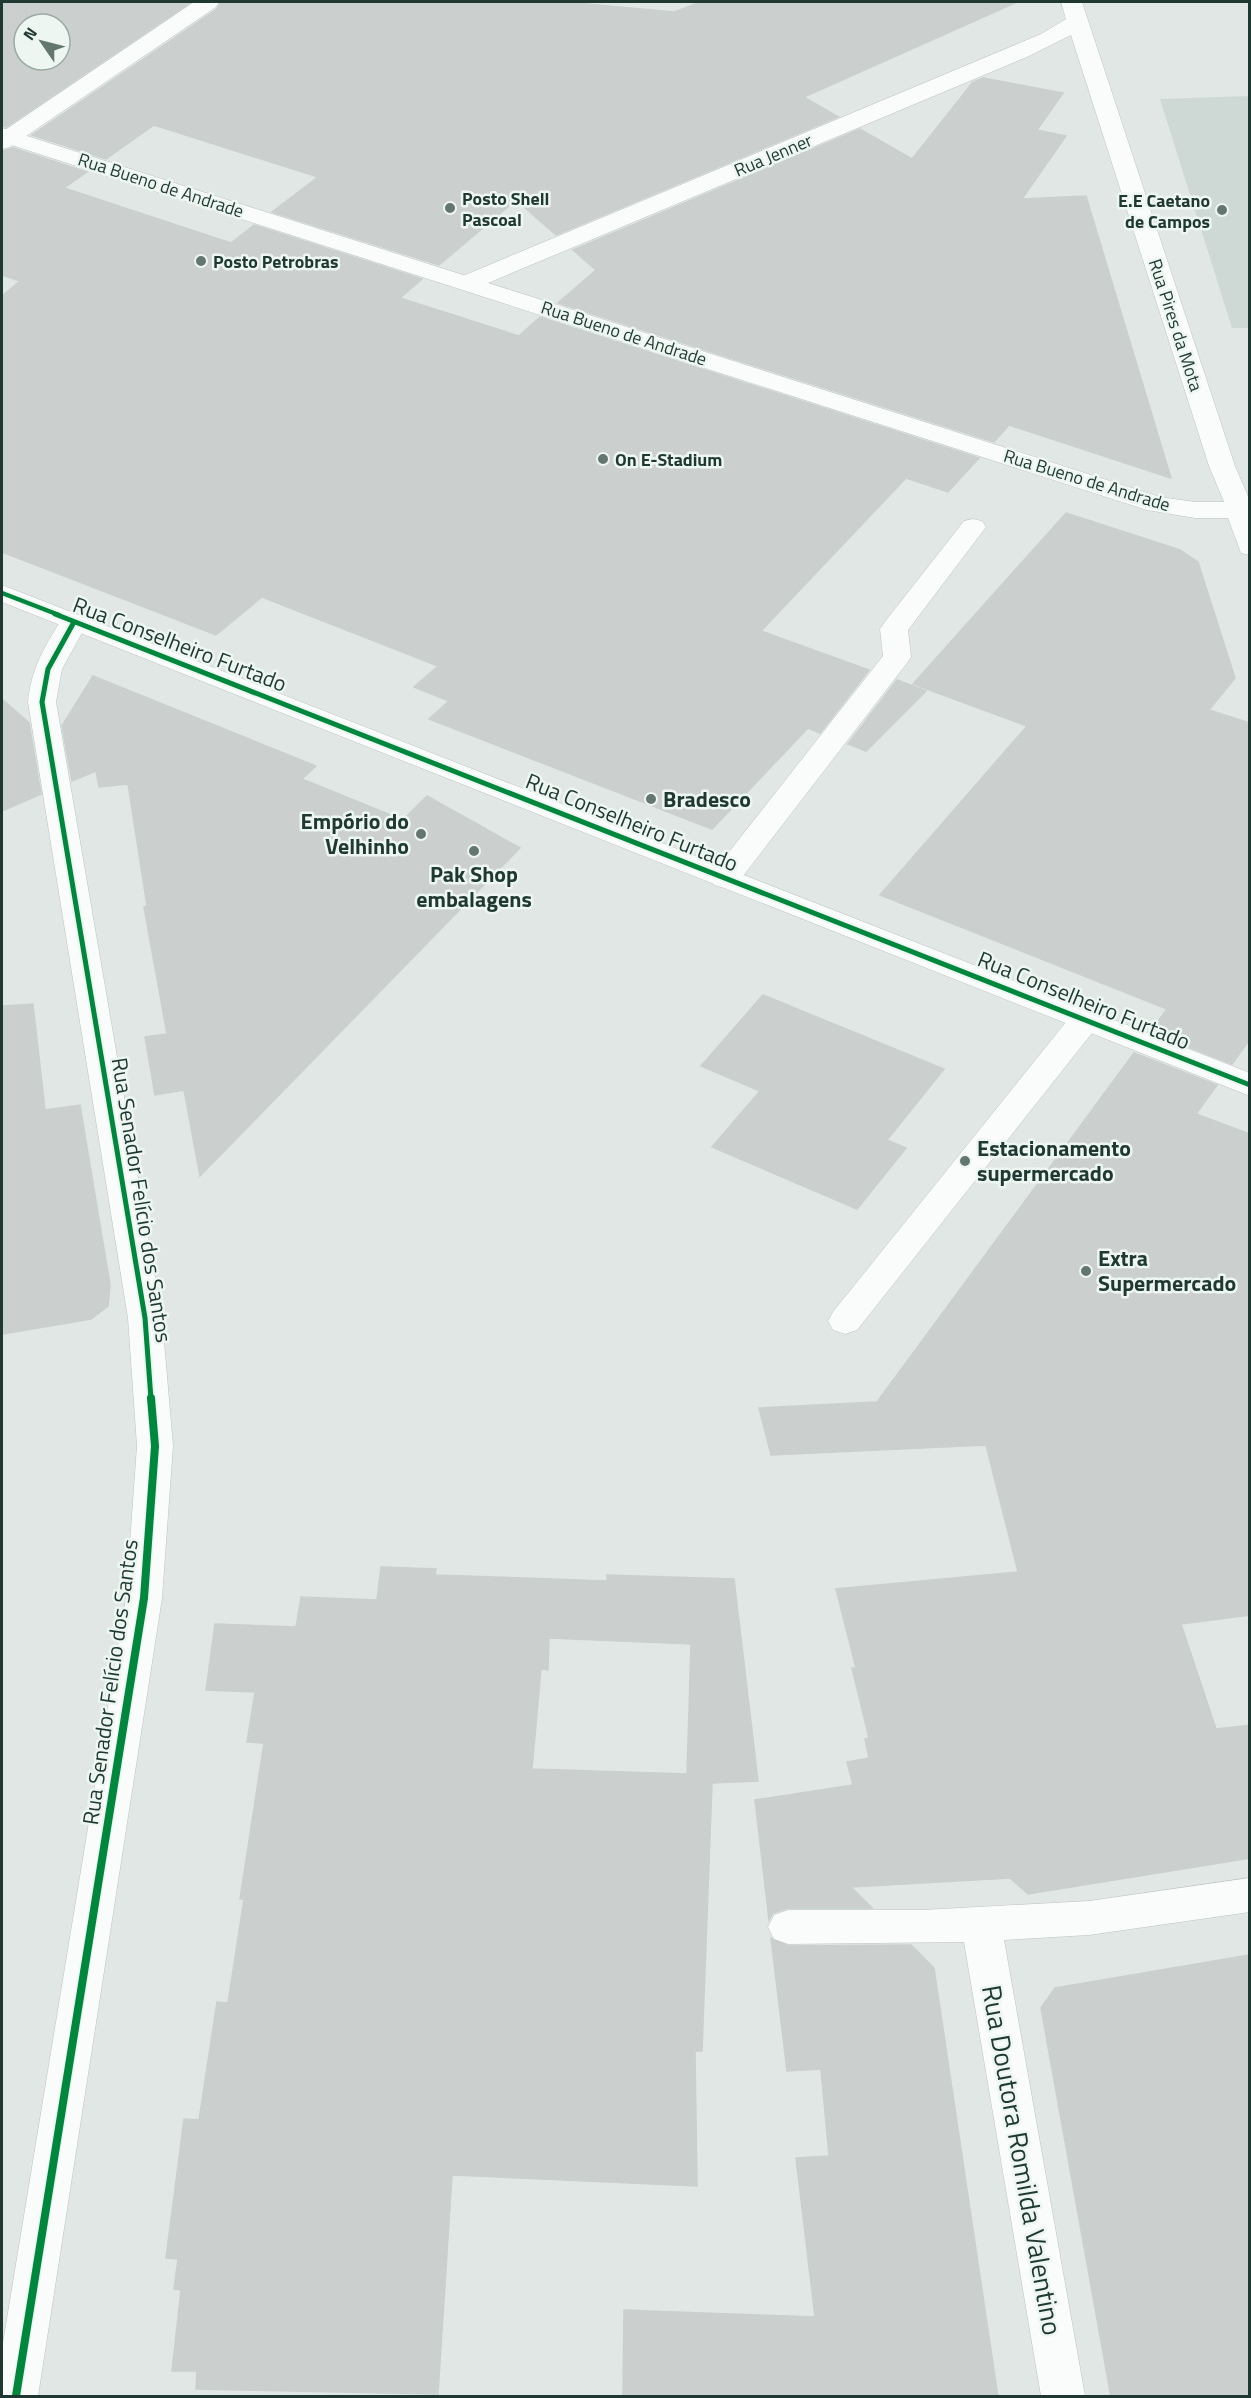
<svg xmlns="http://www.w3.org/2000/svg" width="1251" height="2398" font-family="'Titillium Web',sans-serif">
	<style>
		.built { fill: #ced8d4 }
		.building { fill: #cbd0ce; stroke: #c9d0cd; stroke-width: 1.5; fill-rule: evenodd }
		.lines { fill: none; stroke-linecap: round; stroke-linejoin: round }
		.service-casing { stroke: #bec4c1; stroke-width: 1 }
		.minor-casing { stroke: #bec4c1; stroke-width: 1 }
		.tertiary-casing { stroke: #bec4c1; stroke-width: 1 }
		.service { fill: #fafbfb; fill-rule: evenodd }
		.minor { fill: #fafbfb; fill-rule: evenodd }
		.tertiary { fill: #fafbfb; fill-rule: evenodd }
		.cycleway-far2-casing { stroke: #eef6f2; stroke-width: 8 }
		.cycleway-far1-casing { stroke: #eef6f2; stroke-width: 9 }
		.cycleway-casing { stroke: #eef6f2; stroke-width: 11 }
		.cycleway-far2 { stroke: #00873e; stroke-width: 4.5 }
		.cycleway-far1 { stroke: #00873e; stroke-width: 5 }
		.cycleway { stroke: #00873e; stroke-width: 8 }
		.poi-dot { fill: #637670; stroke: #eef6f2; stroke-width: 2 }
		.labels { text-anchor: middle; dominant-baseline: central; stroke-width: 5; stroke-linejoin: round; paint-order: stroke }
		.far-street-label { font-size: 18px; fill: #1f3932; stroke: #eef6f2 }
		.far-poi-label { font-size: 18px; font-weight: bold; fill: #1f3932; stroke: #eef6f2; text-anchor: start }
		.street-label { font-size: 22px; fill: #1f3932; stroke: #eef6f2 }
		.poi-label { font-size: 22px; font-weight: bold; fill: #1f3932; stroke: #eef6f2; text-anchor: start }
		.near-street-label { font-size: 27px; fill: #1f3932; stroke: #eef6f2 }
	</style>
	<rect width="100%" height="100%" fill="#e1e7e4"/>
	<!-- built -->
	<path class="built" d="M 1249,96 L 1249,328 L 1232,328 L 1160,99 Z"/>
	<!-- building -->
	<g class="building">
		<path d="M 2,2 L 191,2 L 6,127 L 2,126 ZM 24,24 L 60,24 L 60,60 L 24,60 Z"/>
		<path d="M 221,2 L 565,2 L 674,12 L 701,2 L 1017,2 L 804,97 L 838,117 L 556,235 L 516,200 L 439,265 L 272,212 L 318,177 L 154,125 L 106,159 L 32,135 L 217,9 Z"/>
		<path d="M 983,78 L 1063,93 L 1037,130 L 1066,136 L 1022,199 L 1086,196 L 1171,478 L 1009,425 L 994,442 L 558,303 L 596,270 L 573,250 L 860,129 L 912,159 L 973,82 Z"/>
		<path d="M 13,148 L 87,172 L 64,188 L 231,243 L 254,225 L 422,279 L 400,298 L 519,336 L 540,317 L 979,458 L 948,492 L 906,478 L 761,631 L 869,670 L 820,733 L 808,728 L 712,829 L 429,719 L 449,701 L 414,687 L 438,666 L 262,597 L 216,635 L 2,552 L 2,296 L 20,281 L 2,275 L 2,151 Z"/>
		<path d="M 1066,513 L 1180,550 L 1198,562 L 1235,678 L 1209,710 L 1250,723 L 1250,1039 L 1232,1064 L 1150,1032 L 1167,1009 L 880,895 L 1027,726 L 913,684 Z"/>
		<path d="M 93,676 L 316,766 L 302,779 L 403,820 L 427,796 L 520,848 L 200,1176 L 184,1090 L 155,1095 L 145,1037 L 167,1034 L 144,907 L 147,906 L 128,784 L 99,787 L 96,771 L 72,781 L 62,726 Z"/>
		<path d="M 897,680 L 926,691 L 866,751 L 848,744 Z"/>
		<path d="M 2,699 L 29,723 L 41,794 L 2,811 Z"/>
		<path d="M 763,995 L 944,1069 L 887,1140 L 906,1148 L 857,1209 L 712,1147 L 760,1091 L 701,1066 Z"/>
		<path d="M 33,1004 L 45,1110 L 80,1105 L 110,1285 L 108,1306 L 91,1319 L 2,1334 L 2,1006 Z"/>
		<path d="M 1134,1053 L 1217,1085 L 1196,1114 L 1250,1134 L 1250,1615 L 1181,1624 L 1216,1729 L 1250,1725 L 1250,1858 L 1028,1894 L 1010,1878 L 851,1887 L 872,1908 L 788,1908 L 773,1913 L 769,1920 L 755,1800 L 853,1785 L 847,1762 L 869,1758 L 865,1739 L 869,1738 L 852,1668 L 856,1668 L 836,1589 L 1018,1572 L 986,1445 L 771,1455 L 759,1408 L 877,1402 Z"/>
		<path d="M 381,1567 L 436,1569 L 435,1575 L 607,1581 L 607,1575 L 734,1579 L 758,1781 L 712,1783 L 702,2051 L 695,2051 L 697,2186 L 452,2175 L 438,2394 L 196,2389 L 197,2371 L 172,2371 L 181,2290 L 174,2289 L 178,2259 L 166,2258 L 184,2119 L 199,2120 L 217,2002 L 228,2003 L 244,1899 L 240,1899 L 264,1743 L 247,1742 L 255,1692 L 206,1690 L 215,1624 L 296,1627 L 301,1597 L 377,1600 ZM 549,1638 L 691,1644 L 687,1774 L 532,1769 L 541,1669 L 548,1670 Z"/>
		<path d="M 771,1938 L 788,1946 L 911,1945 L 934,1968 L 998,2397 L 623,2397 L 624,2310 L 815,2317 L 796,2158 L 829,2156 L 821,2069 L 787,2071 Z"/>
		<path d="M 1250,1955 L 1250,2397 L 1111,2397 L 1041,2008 L 1055,1988 Z"/>
	</g>
	<g class="lines">
		<!-- service casing -->
		<g class="service-casing">
			<g id="service">
				<path d="M 973,519 L 982,521 L 986,527 L 908,630 L 911,657 L 907,663 L 736,885 L 725,888 L 714,885 L 710,878 L 714,871 L 883,656 L 880,629 L 884,623 L 964,521 Z"/>
				<path d="M 1085,1009 L 1096,1012 L 1101,1020 L 1096,1028 L 857,1330 L 845,1334 L 833,1330 L 828,1321 L 833,1312 L 1074,1012 Z"/>
			</g>
		</g>
		<!-- minor casing -->
		<g class="minor-casing">
			<g id="minor">
				<path d="M 194,2 L 219,2 L 216,7 L 10,147 L 2,149 L 2,132 Z"/>
				<path d="M 1061,2 L 1082,2 L 1235,466 L 1250,501 L 1250,517 L 1230,516 L 1209,466 L 1071,35 L 1027,57 L 476,288 L 467,290 L 458,288 L 455,283 L 458,278 L 1041,34 L 1066,19 Z"/>
				<path d="M 74,614 L 84,616 L 88,622 L 62,669 L 56,702 L 162,1318 L 173,1446 L 162,1598 L 38,2396 L 2,2396 L 2,2349 L 126,1598 L 137,1446 L 128,1318 L 28,702 C 31,669 46,643 64,616 Z"/>
				<path d="M 1250,1878 L 1250,1912 L 1089,1935 L 1004,1940 L 1085,2396 L 1041,2396 L 964,1942 L 788,1944 L 774,1939 L 768,1927 L 774,1915 L 788,1910 L 923,1910 L 1089,1901 Z"/>
			</g>
		</g>
		<!-- tertiary casing -->
		<g class="tertiary-casing">
			<g id="tertiary">
				<path d="M 2,128 L 1160,497 L 1195,502 L 1239,502 L 1248,504 L 1250,555 L 1241,553 L 1228,518 L 1195,518 L 1147,510 L 2,142 Z"/>
				<path d="M 2,585 L 1250,1073 L 1250,1096 L 2,602 Z"/>
			</g>
		</g>
		<!-- service -->
		<use href="#service" class="service"/>
		<!-- minor -->
		<use href="#minor" class="minor"/>
		<!-- tertiary -->
		<use href="#tertiary" class="tertiary"/>
		<!-- cycleway-far2 casing -->
		<g class="cycleway-far2-casing">
			<path id="cycleway-far2" d="M 2,593 L 59,615"/>
		</g>
		<!-- cycleway-far1 casing -->
		<g class="cycleway-far1-casing">
			<g id="cycleway-far1">
				<path d="M 55,614 L 1250,1085"/>
				<path d="M 74,622 L 48,669 L 42,702 L 145,1318 L 151,1399"/>
			</g>
		</g>
		<!-- cycleway casing -->
		<g class="cycleway-casing">
			<path id="cycleway" d="M 16,2396 L 144,1598 L 155,1446 L 151,1398"/>
		</g>
		<!-- cycleway-far2 -->
		<use href="#cycleway-far2" class="cycleway-far2"/>
		<!-- cycleway-far1 -->
		<use href="#cycleway-far1" class="cycleway-far1"/>
		<!-- cycleway -->
		<use href="#cycleway" class="cycleway"/>
	</g>
	<!-- markers -->
	<g class="poi-dot">
		<circle cx="450" cy="208" r="6"/>
		<circle cx="1222" cy="210" r="6"/>
		<circle cx="201" cy="261" r="6"/>
		<circle cx="603" cy="459" r="6"/>
		<circle cx="651" cy="799" r="6"/>
		<circle cx="421" cy="834" r="6"/>
		<circle cx="474" cy="851" r="6"/>
		<circle cx="965" cy="1161" r="6"/>
		<circle cx="1086" cy="1271" r="6"/>
	</g>
	<g class="labels">
		<!-- far-street labels -->
		<g class="far-street-label">
			<text transform="translate(773 155) rotate(-23)">Rua Jenner</text>
			<text transform="translate(161 185) rotate(18)">Rua Bueno de Andrade</text>
			<text transform="translate(1176 325) rotate(72)">Rua Pires da Mota</text>
			<text transform="translate(624 333) rotate(18)">Rua Bueno de Andrade</text>
			<text transform="translate(1087 480) rotate(17)">Rua Bueno de Andrade</text>
		</g>
		<!-- far-poi labels -->
		<g class="far-poi-label">
			<text x="462" y="198">Posto Shell<tspan x="462" dy="21">Pascoal</tspan></text>
			<text x="1210" y="200" text-anchor="end">E.E Caetano<tspan x="1210" dy="21">de Campos</tspan></text>
			<text x="213" y="261">Posto Petrobras</text>
			<text x="615" y="459">On E-Stadium</text>
		</g>
		<!-- street labels -->
		<g class="street-label">
			<text transform="translate(180 644) rotate(21)">Rua Conselheiro Furtado</text>
			<text transform="translate(632 822) rotate(22)">Rua Conselheiro Furtado</text>
			<text transform="translate(1084 1000) rotate(22)">Rua Conselheiro Furtado</text>
			<text transform="translate(142 1200) rotate(81)">Rua Senador Felício dos Santos</text>
			<text transform="translate(110 1682) rotate(-82)">Rua Senador Felício dos Santos</text>
		</g>
		<!-- poi labels -->
		<g class="poi-label">
			<text x="663" y="799">Bradesco</text>
			<text x="409" y="821" text-anchor="end">Empório do<tspan x="409" dy="25">Velhinho</tspan></text>
			<text x="474" y="874" text-anchor="middle">Pak Shop<tspan x="474" dy="25">embalagens</tspan></text>
			<text x="977" y="1148">Estacionamento<tspan x="977" dy="25">supermercado</tspan></text>
			<text x="1098" y="1258">Extra<tspan x="1098" dy="25">Supermercado</tspan></text>
		</g>
		<!-- near-street labels -->
		<g class="near-street-label">
			<text transform="translate(1023 2160) rotate(80)">Rua Doutora Romilda Valentino</text>
		</g>
	</g>
	<!-- border -->
	<rect width="1251" height="2398" fill="none" stroke="#1f3932" stroke-width="6"/>
	<!-- north arrow -->
	<g transform="translate(42 42) rotate(305)"><circle r="28" fill="#eef6f2" stroke="#9baaa5" stroke-width="1.5"/>
	<path d="M0-4.5L10 22L0 15L-10 22Z" fill="#637670"/>
	<text y="-9" font-size="16" font-weight="bold" text-anchor="middle" fill="#1f3932">N</text>
	</g>
</svg>
